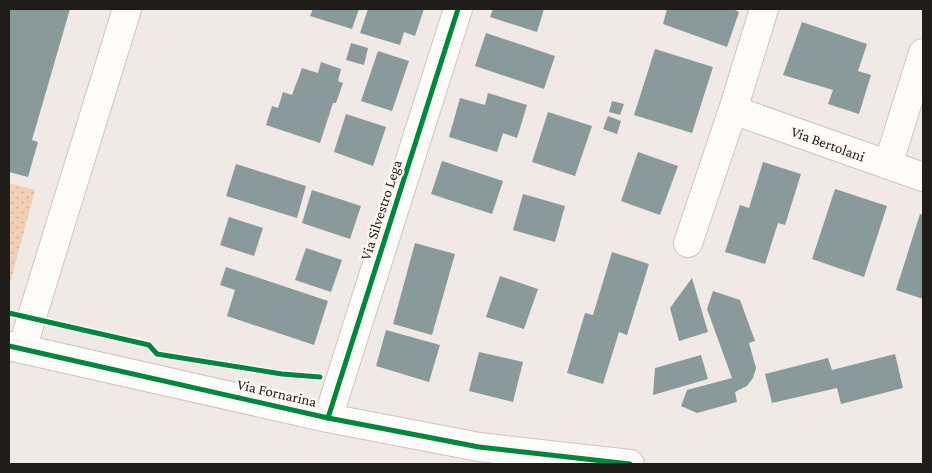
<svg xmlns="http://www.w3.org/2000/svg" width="932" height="473" font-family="'Crimson Pro',serif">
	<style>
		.grass { fill: url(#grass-dots) }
		.building { fill: #8a9a9c }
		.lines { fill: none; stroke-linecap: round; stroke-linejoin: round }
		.minor-casing { stroke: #ccc6c2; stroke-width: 30 }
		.minor { stroke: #fdfcfb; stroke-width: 28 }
		.cycleway-casing { stroke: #fef7f1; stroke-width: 8 }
		.cycleway { stroke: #00873e; stroke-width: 5 }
		.labels { text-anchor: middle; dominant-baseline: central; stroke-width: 5; stroke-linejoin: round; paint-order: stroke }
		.street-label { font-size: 15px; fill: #201c19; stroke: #fef7f1 }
	</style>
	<defs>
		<pattern id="grass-dots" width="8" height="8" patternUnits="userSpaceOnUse" patternTransform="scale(1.25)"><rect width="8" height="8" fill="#f3cfb5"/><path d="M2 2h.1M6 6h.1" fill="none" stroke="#d0b19b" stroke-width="1.8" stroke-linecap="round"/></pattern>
	</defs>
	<rect width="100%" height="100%" fill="#f0e9e5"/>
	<!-- grass -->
	<path class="grass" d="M 9,183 L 35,190 L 9,287 Z"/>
	<!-- building -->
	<g class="building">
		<path d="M 9,9 L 70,9 L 32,140 L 38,142 L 28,177 L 9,172 Z"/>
		<path d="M 313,9 L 359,9 L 352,29 L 310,16 Z"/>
		<path d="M 368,9 L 424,9 L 415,36 L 404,32 L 400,45 L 360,33 Z"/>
		<path d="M 493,9 L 544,9 L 537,32 L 490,17 Z"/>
		<path d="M 667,9 L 733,9 L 739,12 L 727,47 L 663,24 Z"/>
		<path d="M 802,22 L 867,44 L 858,71 L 871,75 L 859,114 L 828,104 L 833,90 L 783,75 Z"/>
		<path d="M 486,33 L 555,56 L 544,89 L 475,66 Z"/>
		<path d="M 351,43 L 368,48 L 364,65 L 346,60 Z"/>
		<path d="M 655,49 L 713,67 L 692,133 L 634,115 Z"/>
		<path d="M 378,51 L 409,61 L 392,111 L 361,101 Z"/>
		<path d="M 321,62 L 341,69 L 338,81 L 343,83 L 336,103 L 333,103 L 320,143 L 266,125 L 272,106 L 278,108 L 283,92 L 292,95 L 302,68 L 318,73 Z"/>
		<path d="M 488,93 L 527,105 L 517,138 L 503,133 L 497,152 L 449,137 L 460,98 L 485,105 Z"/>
		<path d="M 612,101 L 624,104 L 620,115 L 609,112 Z"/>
		<path d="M 548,112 L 592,126 L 575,176 L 532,162 Z"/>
		<path d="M 346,114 L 386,127 L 373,166 L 334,152 Z"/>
		<path d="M 608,116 L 621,121 L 617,134 L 603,129 Z"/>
		<path d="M 638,152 L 678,166 L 660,215 L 621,201 Z"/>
		<path d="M 442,161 L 503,181 L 492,214 L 431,194 Z"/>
		<path d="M 763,162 L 801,174 L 785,225 L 778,223 L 765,264 L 725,252 L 740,205 L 749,208 Z"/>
		<path d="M 236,164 L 306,186 L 297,218 L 226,196 Z"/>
		<path d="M 835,189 L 887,206 L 864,277 L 812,259 Z"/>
		<path d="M 312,190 L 361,206 L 350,239 L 302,223 Z"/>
		<path d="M 523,194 L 565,206 L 555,242 L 513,230 Z"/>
		<path d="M 920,214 L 923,215 L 923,299 L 896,290 Z"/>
		<path d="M 229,217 L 263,228 L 254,256 L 220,245 Z"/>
		<path d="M 415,243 L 455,254 L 432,335 L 393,324 Z"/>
		<path d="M 306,248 L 342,260 L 331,292 L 295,280 Z"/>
		<path d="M 612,252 L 649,264 L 627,335 L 619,332 L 603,384 L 567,373 L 585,313 L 593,315 Z"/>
		<path d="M 226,267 L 328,301 L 314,345 L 227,316 L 235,290 L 220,285 Z"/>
		<path d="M 500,276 L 538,289 L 524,329 L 486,317 Z"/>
		<path d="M 692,278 L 708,332 L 679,341 L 670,308 Z"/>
		<path d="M 713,291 L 740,300 L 755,341 L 749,343 L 756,368 L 753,378 L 747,386 L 735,392 L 737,402 L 697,413 L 681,406 L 687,390 L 732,378 L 707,309 Z"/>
		<path d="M 386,330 L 440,345 L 429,382 L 376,366 Z"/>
		<path d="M 479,352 L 523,362 L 513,402 L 469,391 Z"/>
		<path d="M 895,354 L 903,388 L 841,404 L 837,388 L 772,403 L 765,374 L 828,358 L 832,370 Z"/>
		<path d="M 701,355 L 708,379 L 653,395 L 655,368 Z"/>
	</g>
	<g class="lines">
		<!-- minor casing -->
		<g class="minor-casing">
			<g id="minor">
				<path d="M 764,9 L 733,110 L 923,177"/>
				<path d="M 888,165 L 923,53"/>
				<path d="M 688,243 L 733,110"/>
				<path d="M 9,346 L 328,418 L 479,447 L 630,464"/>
				<path d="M 22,349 L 127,9"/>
				<path d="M 328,418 L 458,9"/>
			</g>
		</g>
		<!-- minor -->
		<use href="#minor" class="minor"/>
		<!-- cycleway casing -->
		<g class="cycleway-casing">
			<g id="cycleway">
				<path d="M 9,313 L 149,345 L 157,354 L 282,374 L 320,377"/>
				<path d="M 9,346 L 328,418 L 479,447 L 630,464"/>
				<path d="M 328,418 L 458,9"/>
			</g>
		</g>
		<!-- cycleway -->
		<use href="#cycleway" class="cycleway"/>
	</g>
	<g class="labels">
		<!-- street labels -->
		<g class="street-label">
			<text transform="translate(828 144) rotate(20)">Via Bertolani</text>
			<text transform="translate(381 210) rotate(-72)">Via Silvestro Lega</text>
			<text transform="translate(277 393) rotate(13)">Via Fornarina</text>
		</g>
	</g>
	<!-- border -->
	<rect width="932" height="473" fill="none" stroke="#201c19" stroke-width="20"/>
</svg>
